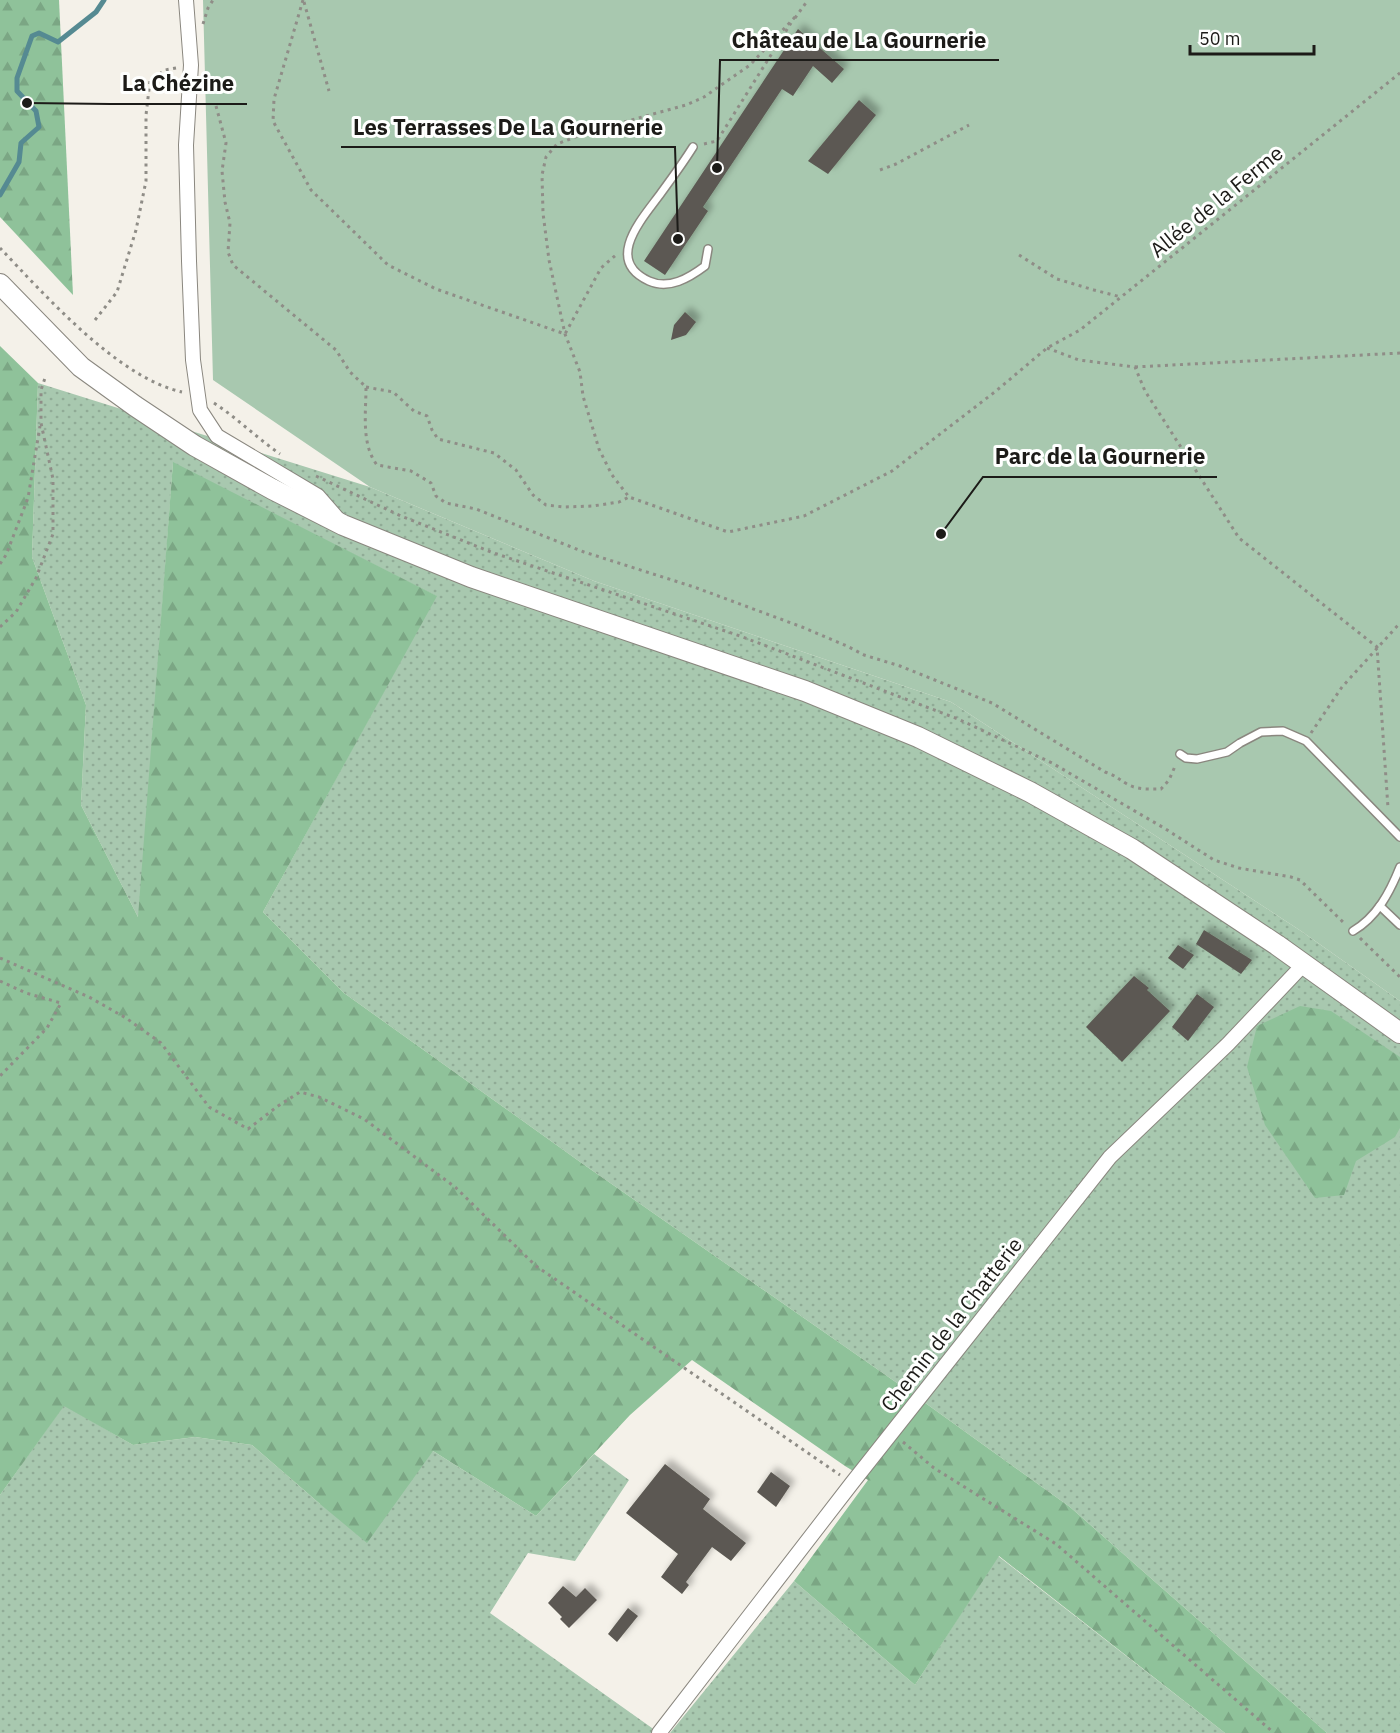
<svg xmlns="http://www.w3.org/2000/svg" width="1400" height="1733" font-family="'IBM Plex Sans',sans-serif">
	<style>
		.grass { fill: url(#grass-dots) }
		.forest { fill: url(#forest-firs) }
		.green { fill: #a8c8af }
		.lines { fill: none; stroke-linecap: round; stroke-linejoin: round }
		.stream { stroke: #558a92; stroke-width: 5 }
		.building { fill: #5c5952; filter: url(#shadow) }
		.lane-casing { stroke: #8a877f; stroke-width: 10 }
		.street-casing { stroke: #8a877f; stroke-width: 16 }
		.secondary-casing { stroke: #8a877f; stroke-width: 22 }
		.path { stroke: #8f8d87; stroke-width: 3; stroke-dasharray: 3 4.5; stroke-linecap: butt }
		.lane { stroke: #fff; stroke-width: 7 }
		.street { stroke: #fff; stroke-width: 14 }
		.secondary { stroke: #fff; stroke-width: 20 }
		.labels { text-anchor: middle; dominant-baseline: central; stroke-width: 6; stroke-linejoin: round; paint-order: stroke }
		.street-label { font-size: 21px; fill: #1c1b18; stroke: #fefffe }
		.leader { fill: none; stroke: #1c1b18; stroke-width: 2 }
		.callout-dot { fill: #1c1b18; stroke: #fefffe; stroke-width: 2 }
		.callout-label { font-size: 22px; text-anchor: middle; font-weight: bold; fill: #1c1b18; stroke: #fefffe; stroke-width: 6; stroke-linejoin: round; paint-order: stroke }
	</style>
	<defs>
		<pattern id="grass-dots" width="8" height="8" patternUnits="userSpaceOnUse" patternTransform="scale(1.5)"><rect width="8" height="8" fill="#a8c8af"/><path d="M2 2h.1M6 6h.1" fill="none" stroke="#90ab96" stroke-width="1.8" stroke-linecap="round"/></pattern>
		<pattern id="forest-firs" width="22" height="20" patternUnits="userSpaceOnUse" patternTransform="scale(1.5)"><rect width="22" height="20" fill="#8fc29a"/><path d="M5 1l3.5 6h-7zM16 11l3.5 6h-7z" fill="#7ba684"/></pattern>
		<filter id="shadow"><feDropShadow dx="5.5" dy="-5.5" stdDeviation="3" flood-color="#0004"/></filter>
	</defs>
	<rect width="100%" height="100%" fill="#f4f1e9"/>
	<!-- grass -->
	<g class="grass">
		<path d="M 38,383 L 370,487 L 594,581 L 951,702 L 1301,931 L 1400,1001 L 1400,1733 L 1327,1733 L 1070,1507 L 910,1392 L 583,1164 L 344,993 L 263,912 L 436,596 L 173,463 L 139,919 L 81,805 L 86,705 L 32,557 Z"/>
		<path d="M 64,1405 L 133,1445 L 195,1437 L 252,1445 L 320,1504 L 433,1451 L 536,1516 L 594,1454 L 629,1480 L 575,1561 L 528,1553 L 490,1613 L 659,1733 L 0,1733 L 0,1495 Z"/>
		<path d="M 998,1556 L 1225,1733 L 670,1733 L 794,1581 L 915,1685 Z"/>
	</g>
	<!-- forest -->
	<g class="forest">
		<path d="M 0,0 L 59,0 L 73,295 L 0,217 Z"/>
		<path d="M 0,346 L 38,383 L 32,557 L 86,705 L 81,805 L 138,917 L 173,462 L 437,596 L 263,912 L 344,993 L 583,1164 L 910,1392 L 1070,1507 L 1327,1733 L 1225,1733 L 999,1556 L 915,1685 L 794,1581 L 868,1480 L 845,1466 L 692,1360 L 630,1415 L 536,1516 L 433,1451 L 367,1543 L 320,1504 L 252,1445 L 195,1437 L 133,1445 L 64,1406 L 0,1495 Z"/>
		<path d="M 1300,1006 L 1331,1011 L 1400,1057 L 1400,1128 L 1395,1137 L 1356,1161 L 1344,1195 L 1315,1198 L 1265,1125 L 1247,1067 L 1257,1026 Z"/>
	</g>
	<!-- green -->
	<path class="green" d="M 203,0 L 1400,0 L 1400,1001 L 1301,931 L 951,702 L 594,581 L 370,487 L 213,380 Z"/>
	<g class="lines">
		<!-- stream -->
		<path class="stream" d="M 0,195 L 19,162 L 21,143 L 39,127 L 36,111 L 17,91 L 17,78 L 32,36 L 39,33 L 58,42 L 96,12 L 104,0"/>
	</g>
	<!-- building -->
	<g class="building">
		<path d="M 798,29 L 844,69 L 832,83 L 813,66 L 793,96 L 782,89 L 703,207 L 708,211 L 665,275 L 644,261 Z"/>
		<path d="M 859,100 L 876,115 L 828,174 L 808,161 Z"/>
		<path d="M 685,312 L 696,322 L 686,335 L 671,340 L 674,325 Z"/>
		<path d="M 1204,930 L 1252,960 L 1241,974 L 1196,944 Z"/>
		<path d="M 1178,945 L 1194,955 L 1183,969 L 1168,958 Z"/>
		<path d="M 1134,976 L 1149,988 L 1147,990 L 1170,1011 L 1122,1062 L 1086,1027 Z"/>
		<path d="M 1197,994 L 1214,1007 L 1188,1041 L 1172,1027 Z"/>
		<path d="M 665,1464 L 710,1499 L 703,1509 L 746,1543 L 731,1561 L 712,1547 L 686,1582 L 689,1585 L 682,1594 L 661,1577 L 678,1554 L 626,1513 Z"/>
		<path d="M 771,1472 L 790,1486 L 776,1507 L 757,1492 Z"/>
		<path d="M 563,1586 L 576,1597 L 585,1588 L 597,1600 L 569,1628 L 560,1619 L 562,1617 L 548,1603 Z"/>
		<path d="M 628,1608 L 638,1616 L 617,1642 L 608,1634 Z"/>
	</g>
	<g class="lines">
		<!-- lane casing -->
		<g class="lane-casing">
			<g id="lane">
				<path d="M 693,147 C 683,163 672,178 661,193 C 643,218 603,260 649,281 C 669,290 689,278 705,266 L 708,249"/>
				<path d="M 1180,754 L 1186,758 L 1197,759 L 1227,752 L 1240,743 L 1261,732 L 1283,731 L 1306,741 L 1400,837"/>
				<path d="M 1380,906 L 1400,925"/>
				<path d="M 1353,931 C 1377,917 1390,892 1400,867"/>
			</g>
		</g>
		<!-- street casing -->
		<g class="street-casing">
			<g id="street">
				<path d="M 186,0 L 191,65 L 186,145 L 189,261 L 193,360 L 200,410 L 217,436 L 318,496 L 338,519"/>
				<path d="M 659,1733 L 852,1483 L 1110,1157 L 1228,1044 L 1304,964"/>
			</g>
		</g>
		<!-- secondary casing -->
		<g class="secondary-casing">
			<path id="secondary" d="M 0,284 L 81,367 L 135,406 L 195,446 L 272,489 L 343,525 L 471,577 L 805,691 L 918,737 L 1030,792 L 1132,849 L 1277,945 L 1400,1033"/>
		</g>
		<!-- path -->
		<g class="path">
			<path d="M 303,0 L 274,99 L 273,121 L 311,190 L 388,265 L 436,289 L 565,334 L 601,268 L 617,254"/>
			<path d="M 304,2 L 329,91"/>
			<path d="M 795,17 L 750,65 L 704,97 L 686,105 L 591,131 L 557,144 L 546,157 L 542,175 L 543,213 L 549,260 L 565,334 L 580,372 L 583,396 L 599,449 L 612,475 L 629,497 L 728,532 L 804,516 L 892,471 L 996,391 L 1047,348 L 1080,330 L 1400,73"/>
			<path d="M 795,18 L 808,0"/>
			<path d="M 203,24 L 208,8 L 213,0"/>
			<path d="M 216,106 L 226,143 L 222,171 L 225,202 L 230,223 L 228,252 L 233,265 L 336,350 L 350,372 L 366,387 C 366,413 361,444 377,465 L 411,471 L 431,483 L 436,496 L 446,503 L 476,509 L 584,552 L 694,587 L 802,627 L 847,646 L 864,655 L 900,666 L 992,703 L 1105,772 C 1117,776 1118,779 1127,784 C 1137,790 1150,789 1161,789 L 1169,780 L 1176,764"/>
			<path d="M 704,144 L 717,141 L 791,23"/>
			<path d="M 880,170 L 896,164 L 969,125"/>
			<path d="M 0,248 C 45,295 118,378 182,392"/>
			<path d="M 1019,255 L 1057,279 L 1094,290 L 1121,297"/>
			<path d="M 95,320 L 117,292 L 136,230 L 146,181 L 146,115 L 150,81 L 165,70 L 176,68"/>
			<path d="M 1047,348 L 1079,360 L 1135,367 L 1145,391 L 1239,538 L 1377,647 L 1388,808"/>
			<path d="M 1135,367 L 1400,353"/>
			<path d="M 366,387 L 393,392 L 414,411 L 427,416 L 432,430 L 438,439 L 494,453 L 516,470 L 533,495 L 546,505 L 564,507 L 593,506 L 619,502 L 629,497"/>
			<path d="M 214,403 C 237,418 257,438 280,454"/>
			<path d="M 316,476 L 401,516 L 491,552 L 740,636 L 958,719 L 1052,763 L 1164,828 L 1214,860 L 1239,868 L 1291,877 L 1300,880 L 1344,923"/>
			<path d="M 0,564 L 6,555 L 28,498 L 40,426"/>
			<path d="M 0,627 L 16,612 L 36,578 L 53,534 L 53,479 L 41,423 L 41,390 L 46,375"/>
			<path d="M 1311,733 L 1342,687 L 1400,623"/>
			<path d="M 1360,938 L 1400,977"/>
			<path d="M 0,958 L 89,997 L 126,1018 L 161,1043 L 209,1107 L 248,1129 L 278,1106 L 300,1092 L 319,1097 L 364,1119 L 455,1187 L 536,1266 L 840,1475"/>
			<path d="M 0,981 L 26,993 L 61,1003 L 47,1028 L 0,1076"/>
			<path d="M 903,1442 L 934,1468 L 1056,1544 L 1274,1733"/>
		</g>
		<!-- lane -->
		<use href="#lane" class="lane"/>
		<!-- street -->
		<use href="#street" class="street"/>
		<!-- secondary -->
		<use href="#secondary" class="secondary"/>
	</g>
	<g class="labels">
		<!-- street labels -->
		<g class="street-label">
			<text transform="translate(1216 201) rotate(-39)">Allée de la Ferme</text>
			<text transform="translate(951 1324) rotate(-52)">Chemin de la Chatterie</text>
		</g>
	</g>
	<!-- callouts -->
	<path class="leader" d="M717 168L720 60H999M27 103L110 104H247M678 239L675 147H341M941 534L983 477H1217"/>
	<g class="callout-dot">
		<circle cx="717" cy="168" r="6"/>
		<circle cx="27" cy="103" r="6"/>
		<circle cx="678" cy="239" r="6"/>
		<circle cx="941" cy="534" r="6"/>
	</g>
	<g class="callout-label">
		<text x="859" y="48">Château de La Gournerie</text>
		<text x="178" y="91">La Chézine</text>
		<text x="508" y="135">Les Terrasses De La Gournerie</text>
		<text x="1100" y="464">Parc de la Gournerie</text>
	</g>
	<!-- scale -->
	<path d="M1190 45v9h124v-9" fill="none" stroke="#1c1b18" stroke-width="3"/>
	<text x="1199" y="45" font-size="18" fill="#1c1b18" stroke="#fefffe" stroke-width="4.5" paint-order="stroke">50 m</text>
</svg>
